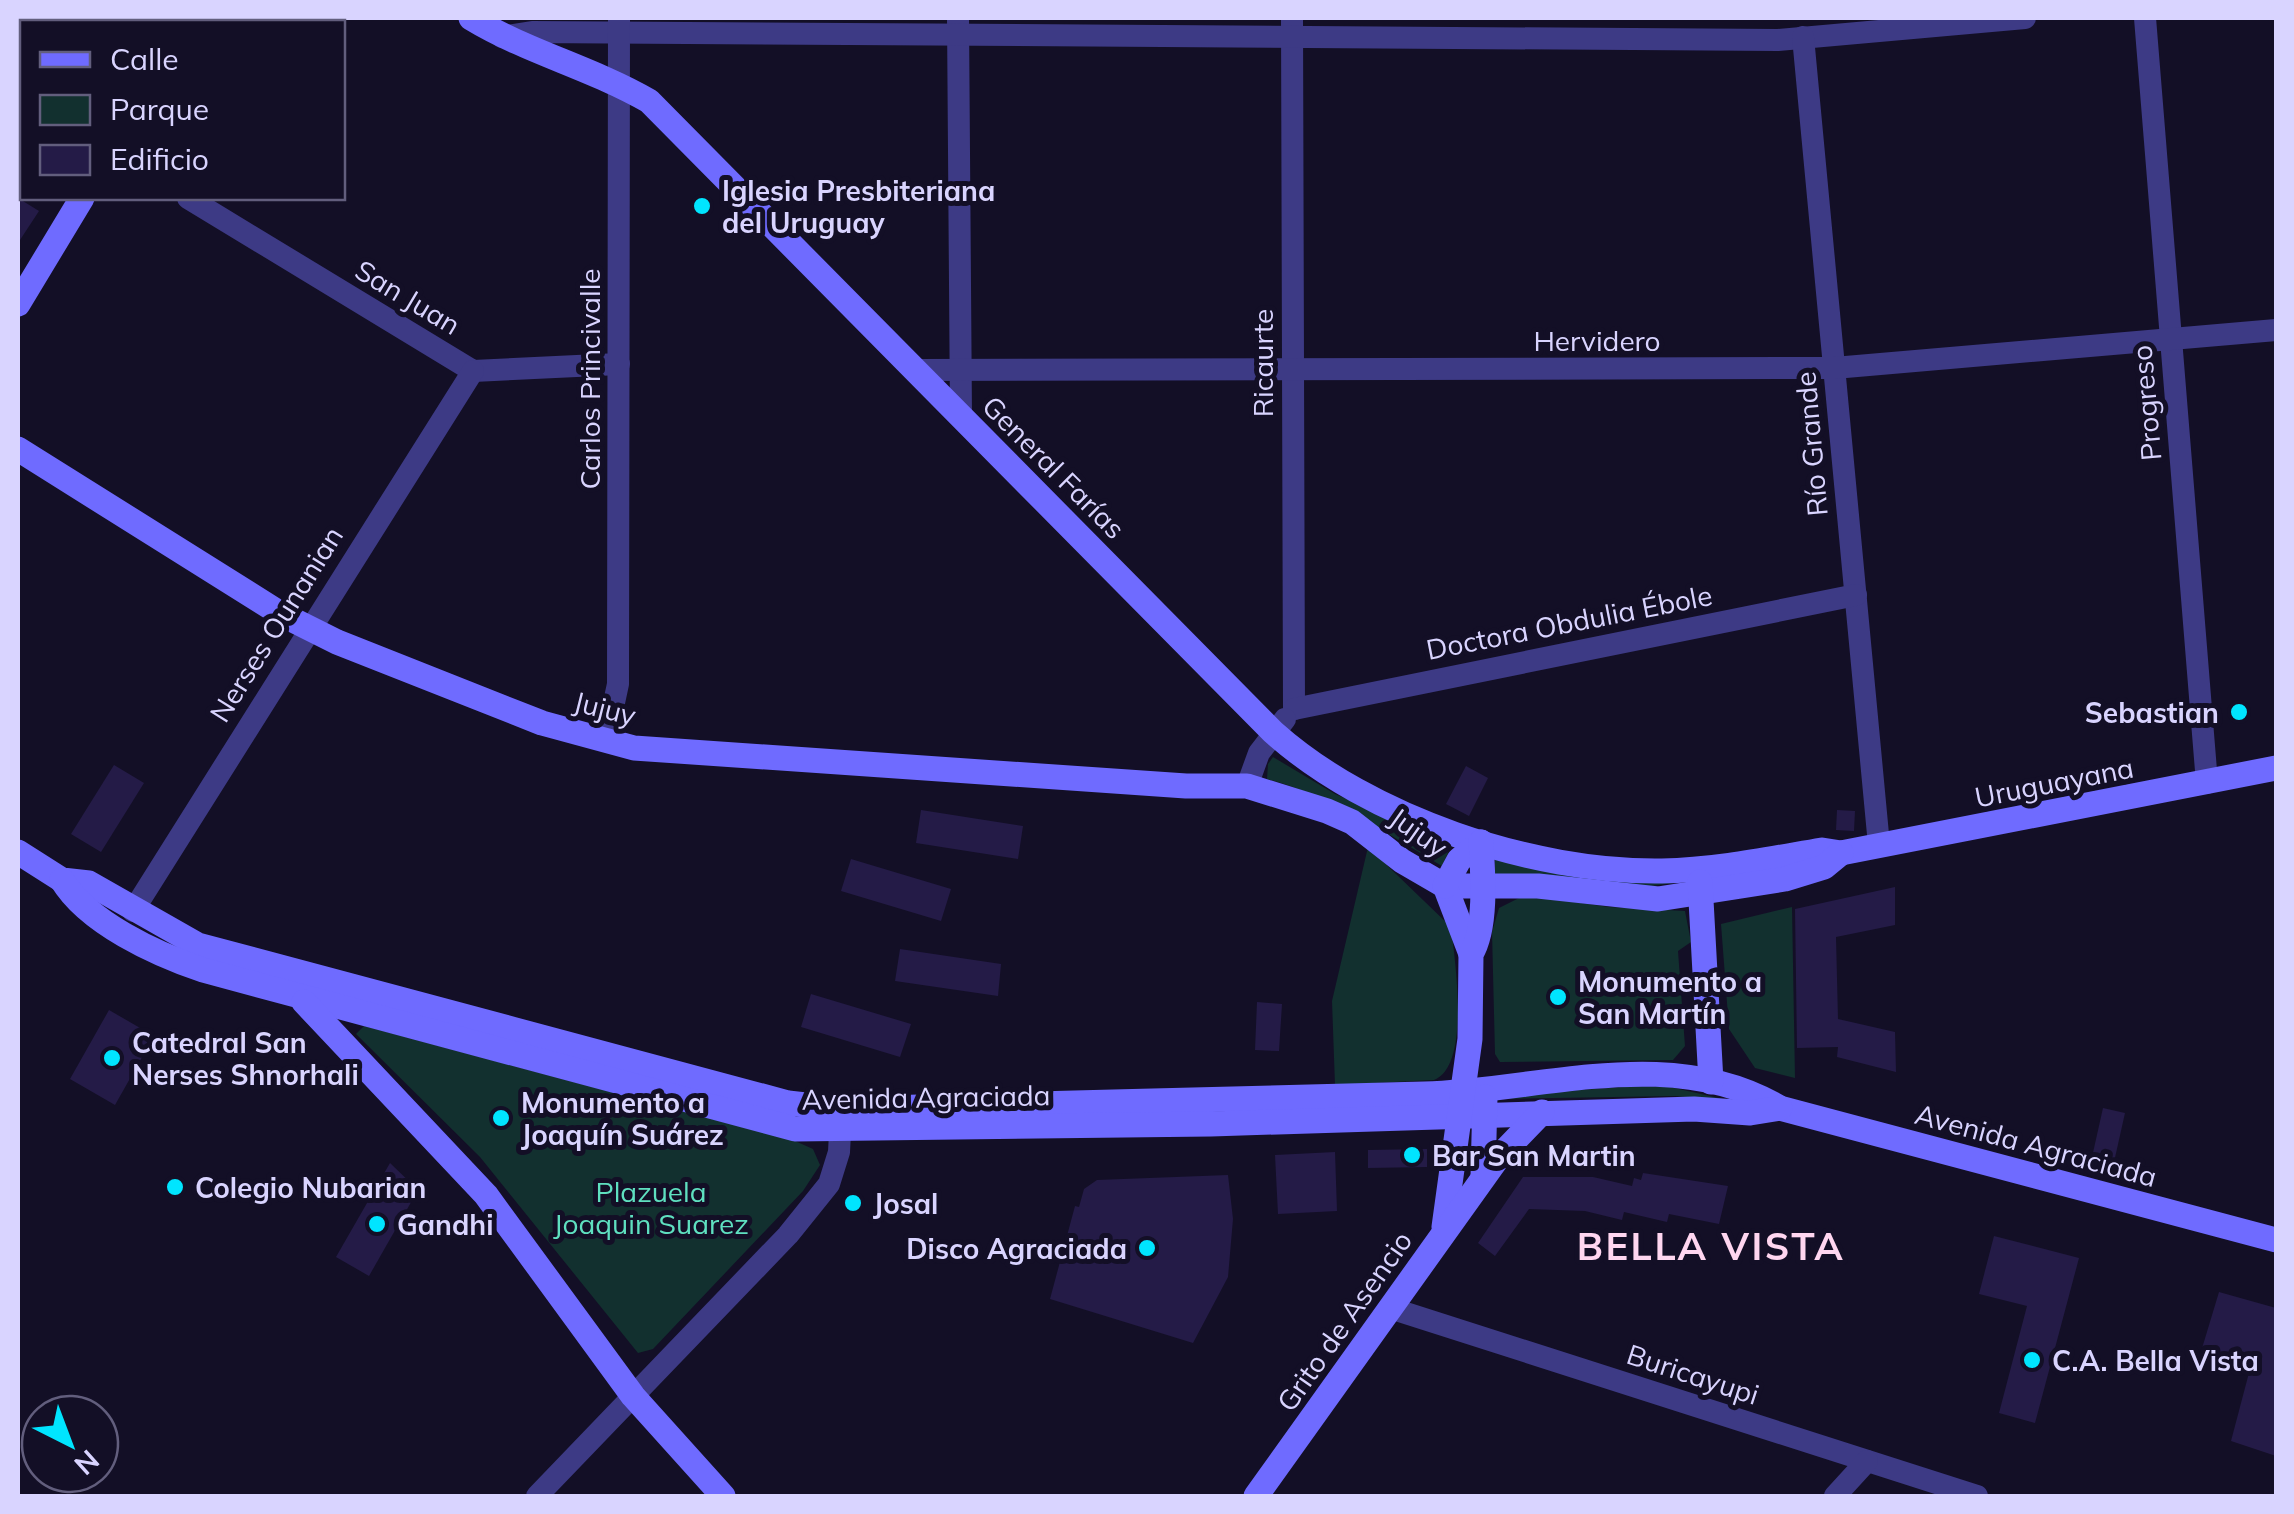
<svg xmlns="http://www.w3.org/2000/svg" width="2294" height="1514" font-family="Mulish,sans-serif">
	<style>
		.green { fill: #12302f }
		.building { fill: #241b47 }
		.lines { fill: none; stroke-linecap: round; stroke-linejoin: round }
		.street { stroke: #3d3a85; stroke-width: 22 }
		.secondary { stroke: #6f6bff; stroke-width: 25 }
		.poi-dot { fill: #00e5ff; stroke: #130f26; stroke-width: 4 }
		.labels { text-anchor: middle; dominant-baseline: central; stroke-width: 10; stroke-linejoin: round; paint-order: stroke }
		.poi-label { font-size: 28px; font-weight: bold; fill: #d9d4ff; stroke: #130f26; text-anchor: start }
		.street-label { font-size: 28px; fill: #d9d4ff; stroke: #130f26 }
		.park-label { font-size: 28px; fill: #5fe0c0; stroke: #130f26 }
		.district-label { font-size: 38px; font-weight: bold; letter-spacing: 2.5px; fill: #ffd6f0; stroke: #130f26 }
	</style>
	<rect width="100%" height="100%" fill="#130f26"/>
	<!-- green -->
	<g class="green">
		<path d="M 1273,757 L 1335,794 L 1452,844 L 1442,866 C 1384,832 1333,797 1267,779 L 1268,764 Z"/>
		<path d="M 1368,847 L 1451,927 C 1455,960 1471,1066 1434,1080 L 1335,1085 L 1332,1001 Z"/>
		<path d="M 1495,858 L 1673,882 L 1674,883 L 1651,886 L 1495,877 Z"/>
		<path d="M 1525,895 L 1609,907 L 1685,911 L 1691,942 L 1678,951 L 1685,1046 L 1673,1060 L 1500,1062 L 1495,1054 L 1492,932 L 1499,908 Z"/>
		<path d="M 1792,907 L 1795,1078 L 1755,1068 L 1729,1029 L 1721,924 Z"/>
		<path d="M 364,1026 L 795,1141 L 813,1149 L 820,1165 L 803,1191 L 653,1349 L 638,1353 L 480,1157 L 356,1034 Z"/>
		<path d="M 1639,1086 L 1670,1087 L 1732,1101 L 1675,1096 L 1498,1099 L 1504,1095 Z"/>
	</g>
	<!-- building -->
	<g class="building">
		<path d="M 18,198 L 39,211 L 18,243 Z"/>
		<path d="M 114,765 L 144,783 L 101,852 L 71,834 Z"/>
		<path d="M 1466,766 L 1488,778 L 1469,816 L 1446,804 Z"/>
		<path d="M 921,810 L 1023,826 L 1018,859 L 916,843 Z"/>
		<path d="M 1837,810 L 1855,811 L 1854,831 L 1836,830 Z"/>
		<path d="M 851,859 L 951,889 L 941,921 L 841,891 Z"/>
		<path d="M 1895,887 L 1895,925 L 1836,937 L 1838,1019 L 1895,1032 L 1896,1072 L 1837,1057 L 1838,1047 L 1797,1048 L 1795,909 Z"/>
		<path d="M 900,949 L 1001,964 L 998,996 L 895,981 Z"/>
		<path d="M 811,994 L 911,1024 L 900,1057 L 801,1027 Z"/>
		<path d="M 1257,1002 L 1282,1004 L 1279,1051 L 1255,1050 Z"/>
		<path d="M 109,1010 L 154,1036 L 115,1105 L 70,1079 Z"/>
		<path d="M 2103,1108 L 2125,1113 L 2112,1171 L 2090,1166 Z"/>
		<path d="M 1427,1149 L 1427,1167 L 1368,1168 L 1368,1150 Z"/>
		<path d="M 1335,1152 L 1337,1211 L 1278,1214 L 1275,1155 Z"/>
		<path d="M 390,1163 L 418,1190 L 369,1276 L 336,1257 Z"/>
		<path d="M 1643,1173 L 1728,1186 L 1719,1224 L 1669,1214 L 1667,1222 L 1624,1212 L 1622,1220 L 1585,1211 L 1529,1209 L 1495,1256 L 1478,1243 L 1523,1177 L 1593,1177 L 1632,1186 L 1634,1178 L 1641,1180 Z"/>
		<path d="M 1228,1175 L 1233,1219 L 1228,1277 L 1193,1343 L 1050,1299 L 1075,1206 L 1079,1207 L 1084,1189 L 1097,1180 Z"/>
		<path d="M 1994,1236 L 2079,1258 L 2035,1423 L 1999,1413 L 2027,1306 L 1979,1294 Z"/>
		<path d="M 2219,1292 L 2276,1308 L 2276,1456 L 2231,1441 L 2250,1369 L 2200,1355 Z"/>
	</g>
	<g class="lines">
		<!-- street -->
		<g class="street">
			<path d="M 958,18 L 961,417"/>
			<path d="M 1292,18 L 1294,709"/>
			<path d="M 2145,18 L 2207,783"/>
			<path d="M 502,37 L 532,32 L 1778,40 L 2025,18"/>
			<path d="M 1803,37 L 1879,845"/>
			<path d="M 18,93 L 22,96"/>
			<path d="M 188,198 L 473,371 L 619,364"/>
			<path d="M 917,370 L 1834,368 L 2276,330"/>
			<path d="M 1294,709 L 1856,595"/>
			<path d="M 606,740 L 618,684 L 619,20"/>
			<path d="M 1247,786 L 1259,753 L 1285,719"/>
			<path d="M 133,911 L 473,371"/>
			<path d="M 1390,1308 L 1977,1496"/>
			<path d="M 537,1496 L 788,1235 L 829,1184 L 839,1152 L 841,1112"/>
			<path d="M 1835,1496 L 1867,1461"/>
		</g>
		<!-- secondary -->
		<g class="secondary">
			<path d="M 471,18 C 527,52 592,68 649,101 L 1273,732 C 1369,818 1533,873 1662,871 C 1716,870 1769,859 1822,850 L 1841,853 L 2276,768"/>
			<path d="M 190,22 L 193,18"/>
			<path d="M 18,304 L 82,198"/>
			<path d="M 18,449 L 281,614 L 337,642 L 542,723 L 634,748 L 1186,786 L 1247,786 L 1327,811 L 1352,822 L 1402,861 L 1445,886 L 1538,886 L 1658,899 L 1785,879 L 1824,867 L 1841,853"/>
			<path d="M 18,852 L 62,880 L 89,883 L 198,945 L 788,1103 L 841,1109 C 1035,1104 1230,1099 1424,1094 C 1540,1091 1672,1043 1780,1108 L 2276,1240"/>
			<path d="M 62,880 C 88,923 156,954 203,970 L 795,1129 L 1211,1124 L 1694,1109 L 1750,1113 L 1780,1108"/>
			<path d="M 1700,882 L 1711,1082"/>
			<path d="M 1445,886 L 1471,954"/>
			<path d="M 1445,886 L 1459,860 L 1481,842"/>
			<path d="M 304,1002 L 486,1195 L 633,1396 L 723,1496"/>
			<path d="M 1483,1177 L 1485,1097"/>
			<path d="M 1444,1227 L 1470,1039 L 1471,954 C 1487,928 1483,874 1481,842"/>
			<path d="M 1256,1496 L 1497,1159 L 1542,1112"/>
		</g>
	</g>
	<!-- markers -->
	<g class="poi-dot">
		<circle cx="702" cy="206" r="10"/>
		<circle cx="2239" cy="712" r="10"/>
		<circle cx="1558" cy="997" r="10"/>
		<circle cx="112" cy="1058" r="10"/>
		<circle cx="501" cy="1118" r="10"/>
		<circle cx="1412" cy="1155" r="10"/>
		<circle cx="175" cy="1187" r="10"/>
		<circle cx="853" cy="1203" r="10"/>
		<circle cx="377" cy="1224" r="10"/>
		<circle cx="1147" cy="1248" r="10"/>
		<circle cx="2032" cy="1360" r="10"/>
	</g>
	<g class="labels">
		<!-- poi labels -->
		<g class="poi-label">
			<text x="722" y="190">Iglesia Presbiteriana<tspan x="722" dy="32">del Uruguay</tspan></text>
			<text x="2219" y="712" text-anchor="end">Sebastian</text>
			<text x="1578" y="981">Monumento a<tspan x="1578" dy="32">San Martín</tspan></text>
			<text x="132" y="1042">Catedral San<tspan x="132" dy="32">Nerses Shnorhali</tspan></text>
			<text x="521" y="1102">Monumento a<tspan x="521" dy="32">Joaquín Suárez</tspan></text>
			<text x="1432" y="1155">Bar San Martin</text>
			<text x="195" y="1187">Colegio Nubarian</text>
			<text x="873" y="1203">Josal</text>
			<text x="397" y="1224">Gandhi</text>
			<text x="1127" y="1248" text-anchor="end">Disco Agraciada</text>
			<text x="2052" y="1360">C.A. Bella Vista</text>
		</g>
		<!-- street labels -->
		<g class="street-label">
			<text transform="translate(408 297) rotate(31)">San Juan</text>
			<text x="1597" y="340">Hervidero</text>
			<text transform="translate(1262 363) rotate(-90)">Ricaurte</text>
			<text transform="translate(589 379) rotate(-90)">Carlos Princivalle</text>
			<text transform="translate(2146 403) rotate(-95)">Progreso</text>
			<text transform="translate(1811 444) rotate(-95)">Río Grande</text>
			<text transform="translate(1054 467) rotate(45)">General Farías</text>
			<text transform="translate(1569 622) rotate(-11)">Doctora Obdulia Ébole</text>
			<text transform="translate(276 624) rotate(-58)">Nerses Ounanian</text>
			<text transform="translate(605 708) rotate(14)">Jujuy</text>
			<text transform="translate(2054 782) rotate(-11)">Uruguayana</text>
			<text transform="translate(1419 832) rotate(35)">Jujuy</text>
			<text transform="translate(926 1097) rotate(-1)">Avenida Agraciada</text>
			<text transform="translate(2036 1145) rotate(15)">Avenida Agraciada</text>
			<text transform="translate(1344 1321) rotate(-55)">Grito de Asencio</text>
			<text transform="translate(1693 1374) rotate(18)">Buricayupi</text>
		</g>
		<!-- park labels -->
		<g class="park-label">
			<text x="651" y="1191">Plazuela<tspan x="651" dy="32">Joaquin Suarez</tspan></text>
		</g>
		<!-- district labels -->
		<g class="district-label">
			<text x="1711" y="1246">BELLA VISTA</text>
		</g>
	</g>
	<!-- border -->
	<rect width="2294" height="1514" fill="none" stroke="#d9d4ff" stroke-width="40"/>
	<!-- legend -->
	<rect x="20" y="20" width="325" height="180" fill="#130f26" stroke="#625e7d" stroke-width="2.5"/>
	<rect x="40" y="52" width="50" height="15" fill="#6f6bff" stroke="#625e7d" stroke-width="2.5"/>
	<text x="110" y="70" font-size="30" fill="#d9d4ff">Calle</text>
	<rect x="40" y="95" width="50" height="30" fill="#12302f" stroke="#625e7d" stroke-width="2.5"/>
	<text x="110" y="120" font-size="30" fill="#d9d4ff">Parque</text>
	<rect x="40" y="145" width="50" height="30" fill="#241b47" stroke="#625e7d" stroke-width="2.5"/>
	<text x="110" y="170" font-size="30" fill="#d9d4ff">Edificio</text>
	<!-- north arrow -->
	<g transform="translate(70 1444) rotate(138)"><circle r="48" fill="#130f26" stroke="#625e7d" stroke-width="2.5"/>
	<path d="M0-8L18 38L0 25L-18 38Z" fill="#00e5ff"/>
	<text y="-15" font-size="28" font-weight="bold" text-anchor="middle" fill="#d9d4ff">N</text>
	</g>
</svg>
